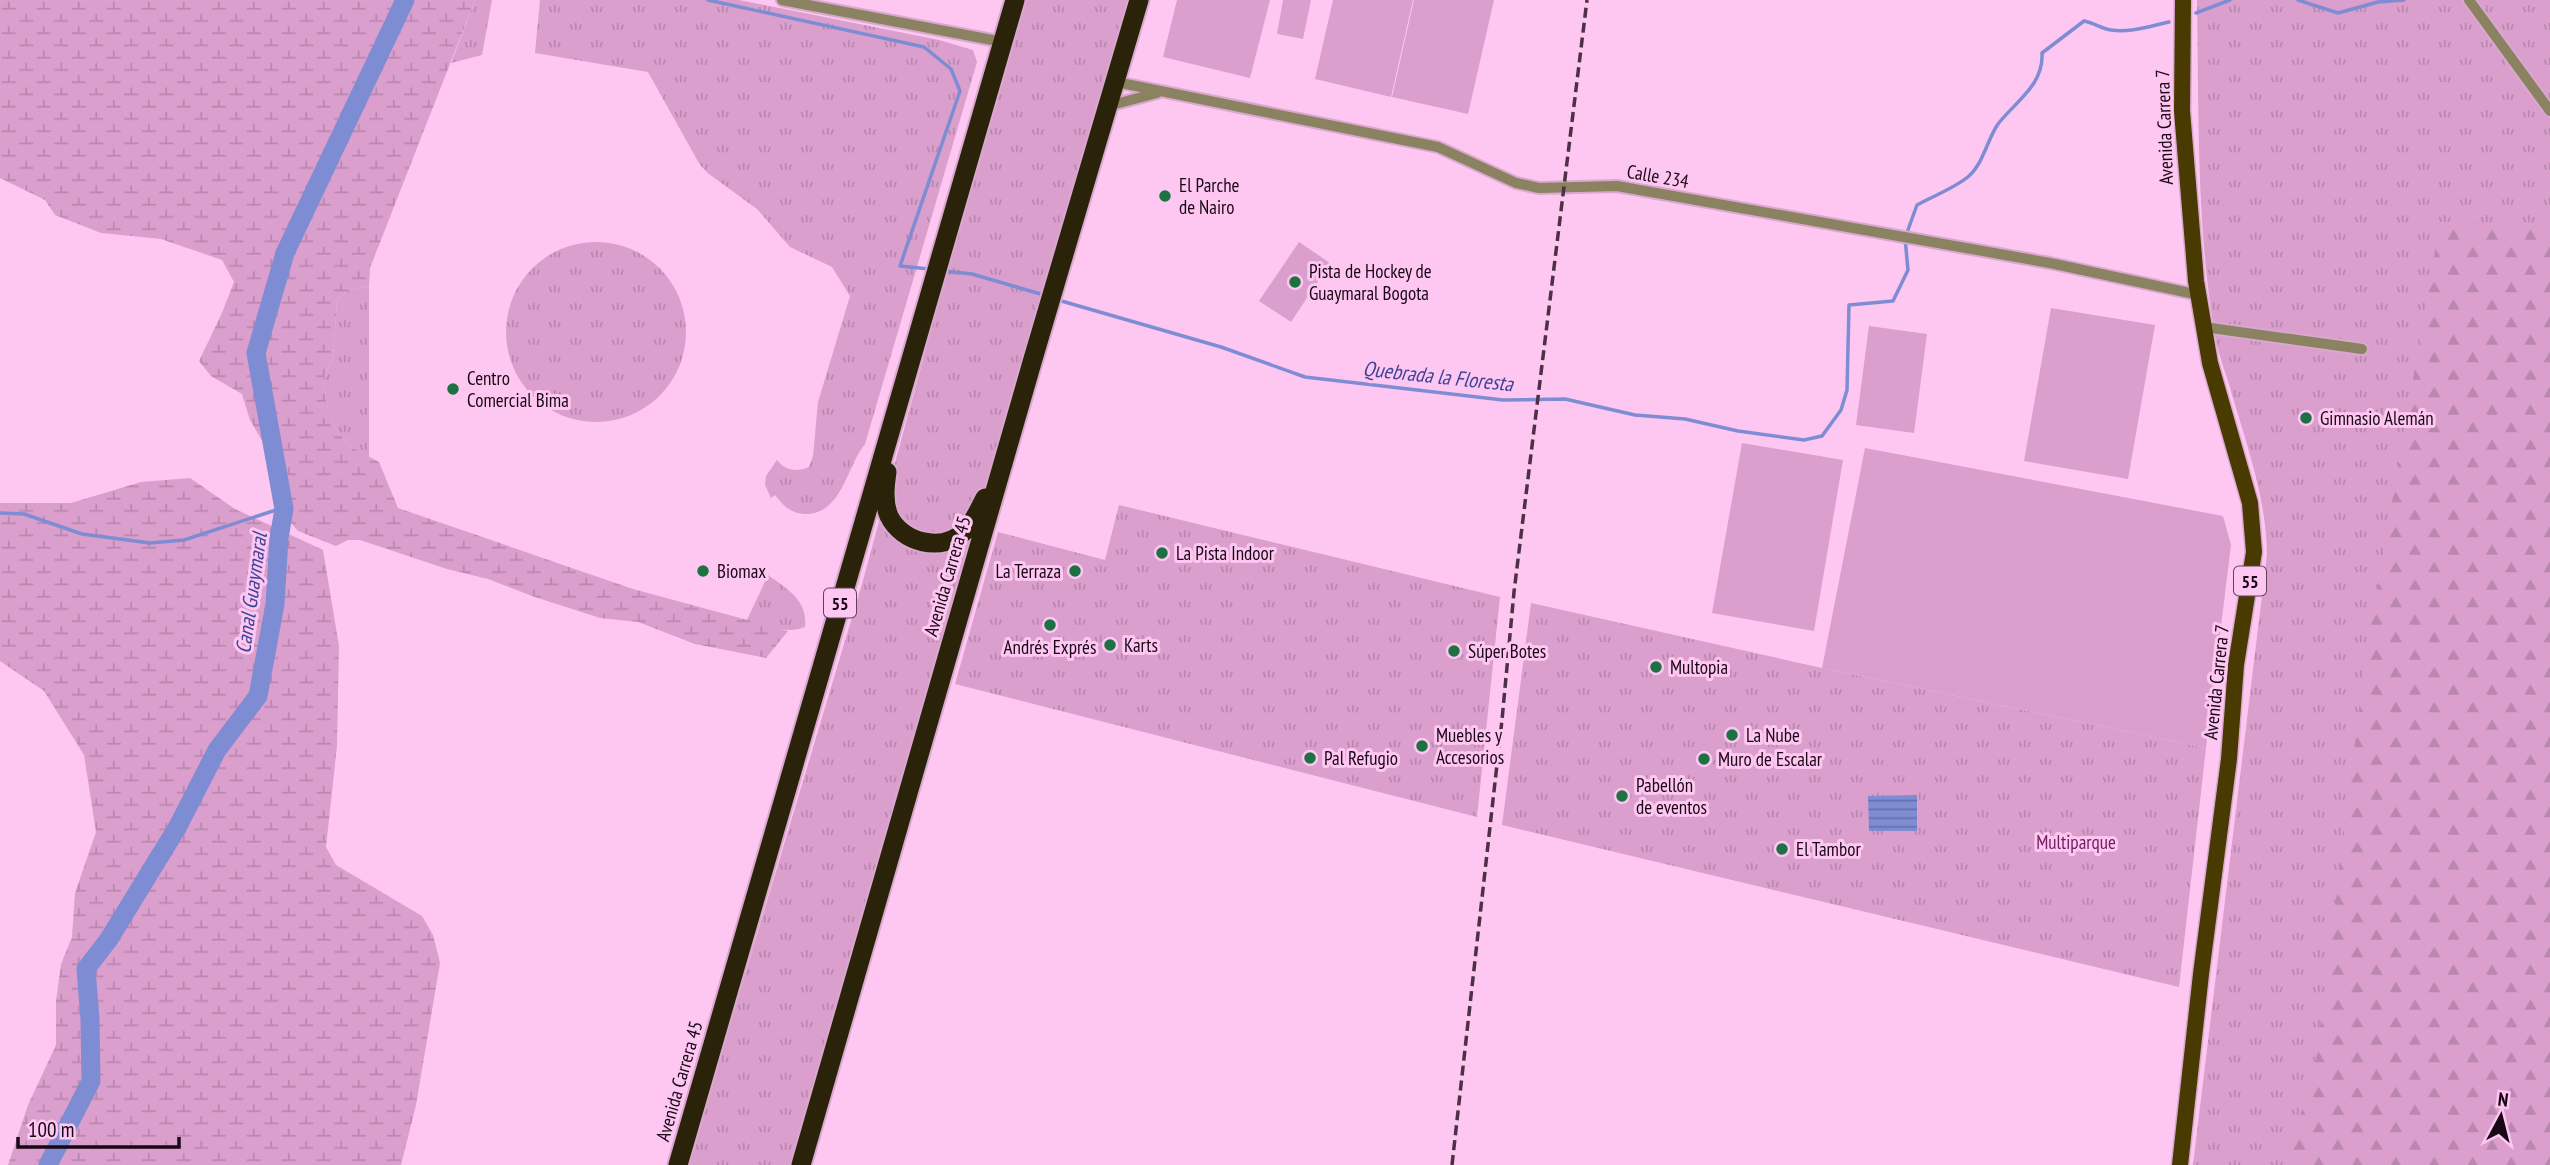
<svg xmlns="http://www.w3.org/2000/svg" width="2550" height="1165" font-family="'PT Sans Narrow',sans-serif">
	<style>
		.grass { fill: url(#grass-tufts) }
		.forest { fill: url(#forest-firs) }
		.wetland { fill: url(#wetland-marsh) }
		.garden { fill: #da9fcd }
		.water { fill: url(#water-rules) }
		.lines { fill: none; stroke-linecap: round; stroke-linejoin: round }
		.stream { stroke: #7e8dd3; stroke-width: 3.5 }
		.river { stroke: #7e8dd3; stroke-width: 19 }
		.street-casing { stroke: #d9a8ce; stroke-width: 14 }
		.primary-casing { stroke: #d9a8ce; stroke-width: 19 }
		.highway-casing { stroke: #d9a8ce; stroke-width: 23 }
		.street { stroke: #8b8261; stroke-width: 10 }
		.primary { stroke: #483a00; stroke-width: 16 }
		.highway { stroke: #2a2309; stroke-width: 19 }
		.rail { stroke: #4c3146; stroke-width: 3.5; stroke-dasharray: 10 5; stroke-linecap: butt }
		.poi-dot { fill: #1d7142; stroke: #fec7f1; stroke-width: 2.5 }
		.labels { text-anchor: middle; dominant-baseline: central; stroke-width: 6; stroke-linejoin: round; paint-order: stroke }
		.shield { fill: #fec7f1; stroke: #5e4158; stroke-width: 2 }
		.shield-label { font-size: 18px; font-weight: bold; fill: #190716 }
		.street-label { font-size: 19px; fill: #190716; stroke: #fec7f1 }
		.poi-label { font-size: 19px; fill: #190716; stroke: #fec7f1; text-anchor: start }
		.park-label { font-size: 19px; fill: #702164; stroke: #fec7f1 }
		.water-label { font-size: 21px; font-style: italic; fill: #3c4599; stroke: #fec7f1 }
	</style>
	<defs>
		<pattern id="grass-tufts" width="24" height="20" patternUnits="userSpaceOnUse" patternTransform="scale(1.75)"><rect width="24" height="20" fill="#da9fcd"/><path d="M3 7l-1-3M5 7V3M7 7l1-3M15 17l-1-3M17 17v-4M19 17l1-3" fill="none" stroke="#ba87af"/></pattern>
		<pattern id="forest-firs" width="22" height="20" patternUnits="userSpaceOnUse" patternTransform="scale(1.75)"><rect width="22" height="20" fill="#da9fcd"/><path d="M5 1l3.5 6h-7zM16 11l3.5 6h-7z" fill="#ba87af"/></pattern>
		<pattern id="wetland-marsh" width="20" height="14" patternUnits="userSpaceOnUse" patternTransform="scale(1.75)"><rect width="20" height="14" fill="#da9fcd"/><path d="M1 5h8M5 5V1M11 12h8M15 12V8" fill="none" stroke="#ba87af"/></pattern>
		<pattern id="water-rules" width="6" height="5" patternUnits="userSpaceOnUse" patternTransform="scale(1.75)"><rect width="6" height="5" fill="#7e8dd3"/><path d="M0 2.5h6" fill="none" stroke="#6671aa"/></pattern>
	</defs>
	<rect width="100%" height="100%" fill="#fec7f1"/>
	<!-- grass -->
	<g class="grass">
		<path d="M 475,0 L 492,0 L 482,55 L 451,63 Z"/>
		<path d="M 540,0 L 739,0 L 939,40 L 973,50 L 977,62 L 865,444 C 847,466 842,513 807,514 C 792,514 784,507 775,495 L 771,498 L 765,485 L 766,476 L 777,460 C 786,471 796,472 809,467 L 813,456 L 818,402 L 850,296 L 832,267 L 790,247 L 757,209 L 709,174 L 700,165 L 648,72 L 535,53 Z"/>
		<path d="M 1026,0 L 1132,0 L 1082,158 L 1035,330 L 985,491 L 791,1165 L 688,1165 L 862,584 L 989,117 Z"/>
		<path d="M 2197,0 L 2550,0 L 2550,1165 L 2193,1165 L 2267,554 C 2266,496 2246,443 2230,388 C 2225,371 2218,353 2215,336 C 2196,226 2199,112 2197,0 Z"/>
		<circle cx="596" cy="332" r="90"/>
		<path d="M 369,286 L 369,457 L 347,445 L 333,424 L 327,405 L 323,378 L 333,359 L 337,300 L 349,290 Z"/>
		<path d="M 1119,505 L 1500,597 L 1477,817 L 955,684 L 998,532 L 1105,560 Z"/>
		<path d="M 768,575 C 787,589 808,600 805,627 C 787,635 766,625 747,620 Z"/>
		<path d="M 1531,603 L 1822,668 L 2206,748 L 2179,987 L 1502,825 Z"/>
	</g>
	<!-- forest -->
	<path class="forest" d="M 2440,222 L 2550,223 L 2550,1165 L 2286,1165 L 2315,1068 L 2366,654 Z"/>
	<!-- wetland -->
	<g class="wetland">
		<path d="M 0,0 L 475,0 L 370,268 L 369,286 L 349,290 L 337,300 L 333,359 L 323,378 L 327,405 L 333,424 L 347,445 L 379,462 L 398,508 L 633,589 L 788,631 L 766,658 L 695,644 L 638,622 L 600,618 L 532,596 L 488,579 L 447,569 L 360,540 L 348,540 L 336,546 L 298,531 L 279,509 L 268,451 L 250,420 L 242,394 L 211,376 L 199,361 L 221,315 L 234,282 L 222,260 L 161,239 L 101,233 L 55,215 L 45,200 L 0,178 Z"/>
		<path d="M 190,478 L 235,509 L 323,550 L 339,646 L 337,746 L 326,847 L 336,865 L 422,916 L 433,935 L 440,963 L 416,1105 L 401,1165 L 8,1165 L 28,1105 L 56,1045 L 56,1001 L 61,964 L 72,937 L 75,893 L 96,832 L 84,755 L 44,691 L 0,661 L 0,503 L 71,503 L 141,482 Z"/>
	</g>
	<!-- garden -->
	<g class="garden">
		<path d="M 1177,0 L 1270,0 L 1250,78 L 1163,57 Z"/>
		<path d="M 1283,0 L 1311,0 L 1303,39 L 1277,34 Z"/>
		<path d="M 1333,0 L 1413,0 L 1391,97 L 1315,79 Z"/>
		<path d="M 1414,0 L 1494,0 L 1468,114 L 1392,97 Z"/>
		<path d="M 1299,242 L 1330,263 L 1291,322 L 1259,301 Z"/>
		<path d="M 2051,308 L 2155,325 L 2128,479 L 2024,461 Z"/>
		<path d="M 1869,326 L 1927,334 L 1914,433 L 1856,425 Z"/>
		<path d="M 1742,443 L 1843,460 L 1814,631 L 1712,613 Z"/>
		<path d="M 1865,448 L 2223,516 L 2231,545 L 2206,748 L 1822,668 Z"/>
	</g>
	<!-- water -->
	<path class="water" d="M 1917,795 L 1917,831 L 1869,831 L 1868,796 Z"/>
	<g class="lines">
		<!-- stream -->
		<g class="stream">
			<path d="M 708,0 L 924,47 L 951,69 L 960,91 L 900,266 L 929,269"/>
			<path d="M 2298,0 L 2338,13 L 2378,2 L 2404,0"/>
			<path d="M 2196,13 L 2230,0"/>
			<path d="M 943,271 L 972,274 L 1044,295"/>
			<path d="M 1058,300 L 1221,347 L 1305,377 L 1503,400 L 1565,399 L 1635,415 L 1685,419 L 1738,431 L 1804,440 L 1822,436 L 1841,410 L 1847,390 L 1849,305 L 1893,301 L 1908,270 L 1905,238 L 1917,205 C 1933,196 1955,188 1969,176 C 1984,162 1987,140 1998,124 C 2015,102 2044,85 2042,53 L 2084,21 C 2095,23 2102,29 2111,30 C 2130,33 2150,26 2169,22"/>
			<path d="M 0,513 L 24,514 L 82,534 L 150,543 L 184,540 L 279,509 L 284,509"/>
		</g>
		<!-- river -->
		<path class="river" d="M 48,1165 L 91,1081 L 90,1019 L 86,969 L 109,939 L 177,828 L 217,750 L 258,696 L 275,604 L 279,538 L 284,509 L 256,353 L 285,253 L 405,0"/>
		<!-- street casing -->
		<g class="street-casing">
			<g id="street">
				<path d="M 782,0 L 1003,42"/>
				<path d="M 2469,0 L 2550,111"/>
				<path d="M 1116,82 L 1438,147 L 1516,183 L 1539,188 L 1617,186 L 2050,263 L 2199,295"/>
				<path d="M 1108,106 L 1157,93"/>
				<path d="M 2204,327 L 2362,349"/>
			</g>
		</g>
		<!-- primary casing -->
		<g class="primary-casing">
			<path id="primary" d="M 2180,1165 L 2201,974 L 2229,759 L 2236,665 L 2254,552 L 2250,503 L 2210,363 L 2196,281 L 2182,111 L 2183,0"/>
		</g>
		<!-- highway casing -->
		<g class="highway-casing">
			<g id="highway">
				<path d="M 887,472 C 885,486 883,502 889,516 C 902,543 942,553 965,531 C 974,522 979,509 985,498"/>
				<path d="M 678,1165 L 1015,0"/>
				<path d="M 801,1165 L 1033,359 L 1139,0"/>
			</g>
		</g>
		<!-- street -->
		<use href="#street" class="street"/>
		<!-- primary -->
		<use href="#primary" class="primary"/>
		<!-- highway -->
		<use href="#highway" class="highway"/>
		<!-- rail -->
		<path class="rail" d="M 1452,1165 L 1502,720 L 1514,592 L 1587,0"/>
	</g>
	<!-- markers -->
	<g class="poi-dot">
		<circle cx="1165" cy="196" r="7"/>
		<circle cx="1295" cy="282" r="7"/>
		<circle cx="453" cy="389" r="7"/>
		<circle cx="2306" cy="418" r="7"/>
		<circle cx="1162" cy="553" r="7"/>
		<circle cx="703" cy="571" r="7"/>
		<circle cx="1075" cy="571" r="7"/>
		<circle cx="1050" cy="625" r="7"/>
		<circle cx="1110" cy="645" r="7"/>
		<circle cx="1454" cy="651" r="7"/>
		<circle cx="1656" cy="667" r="7"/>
		<circle cx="1732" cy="735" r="7"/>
		<circle cx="1422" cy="746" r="7"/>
		<circle cx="1310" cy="758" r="7"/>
		<circle cx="1704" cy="759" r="7"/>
		<circle cx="1622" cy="796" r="7"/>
		<circle cx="1782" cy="849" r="7"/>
	</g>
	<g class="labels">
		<!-- shield labels -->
		<g class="shield">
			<rect x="2234" y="566.5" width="32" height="29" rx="5"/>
			<rect x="824" y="588.5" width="32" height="29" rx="5"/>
		</g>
		<g class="shield-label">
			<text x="2250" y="581">55</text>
			<text x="840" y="603">55</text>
		</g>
		<!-- street labels -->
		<g class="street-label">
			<text transform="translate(2164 127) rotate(-92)">Avenida Carrera 7</text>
			<text transform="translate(1658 176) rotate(10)">Calle 234</text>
			<text transform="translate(947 576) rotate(-74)">Avenida Carrera 45</text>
			<text transform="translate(2216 682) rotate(-84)">Avenida Carrera 7</text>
			<text transform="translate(679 1081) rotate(-74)">Avenida Carrera 45</text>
		</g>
		<!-- poi labels -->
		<g class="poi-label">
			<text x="1179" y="185">El Parche<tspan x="1179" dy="22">de Nairo</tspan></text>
			<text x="1309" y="271">Pista de Hockey de<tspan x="1309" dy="22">Guaymaral Bogota</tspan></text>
			<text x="467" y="378">Centro<tspan x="467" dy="22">Comercial Bima</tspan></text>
			<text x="2320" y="418">Gimnasio Alemán</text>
			<text x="1176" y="553">La Pista Indoor</text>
			<text x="717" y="571">Biomax</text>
			<text x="1061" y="571" text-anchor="end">La Terraza</text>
			<text x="1124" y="645">Karts</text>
			<text x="1050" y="647" text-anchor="middle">Andrés Exprés</text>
			<text x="1468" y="651">Súper Botes</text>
			<text x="1670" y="667">Multopia</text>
			<text x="1436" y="735">Muebles y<tspan x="1436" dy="22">Accesorios</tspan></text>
			<text x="1746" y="735">La Nube</text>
			<text x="1324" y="758">Pal Refugio</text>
			<text x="1718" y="759">Muro de Escalar</text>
			<text x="1636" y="785">Pabellón<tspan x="1636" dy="22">de eventos</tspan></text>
			<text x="1796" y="849">El Tambor</text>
		</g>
		<!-- park labels -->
		<g class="park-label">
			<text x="2076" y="842">Multiparque</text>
		</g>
		<!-- water labels -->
		<g class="water-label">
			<text transform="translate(1438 376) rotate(6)">Quebrada la Floresta</text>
			<text transform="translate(251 593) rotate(-82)">Canal Guaymaral</text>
		</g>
	</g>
	<!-- north arrow -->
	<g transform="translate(2501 1116) rotate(7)" stroke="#fec7f1" stroke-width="5" paint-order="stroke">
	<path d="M0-5L12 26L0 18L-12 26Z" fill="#190716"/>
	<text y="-10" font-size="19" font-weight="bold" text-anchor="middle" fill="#190716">N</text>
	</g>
	<!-- scale -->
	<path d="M18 1137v10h161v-10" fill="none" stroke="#190716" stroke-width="3.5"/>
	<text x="28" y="1137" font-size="21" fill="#190716" stroke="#fec7f1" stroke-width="5" paint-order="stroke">100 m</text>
</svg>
